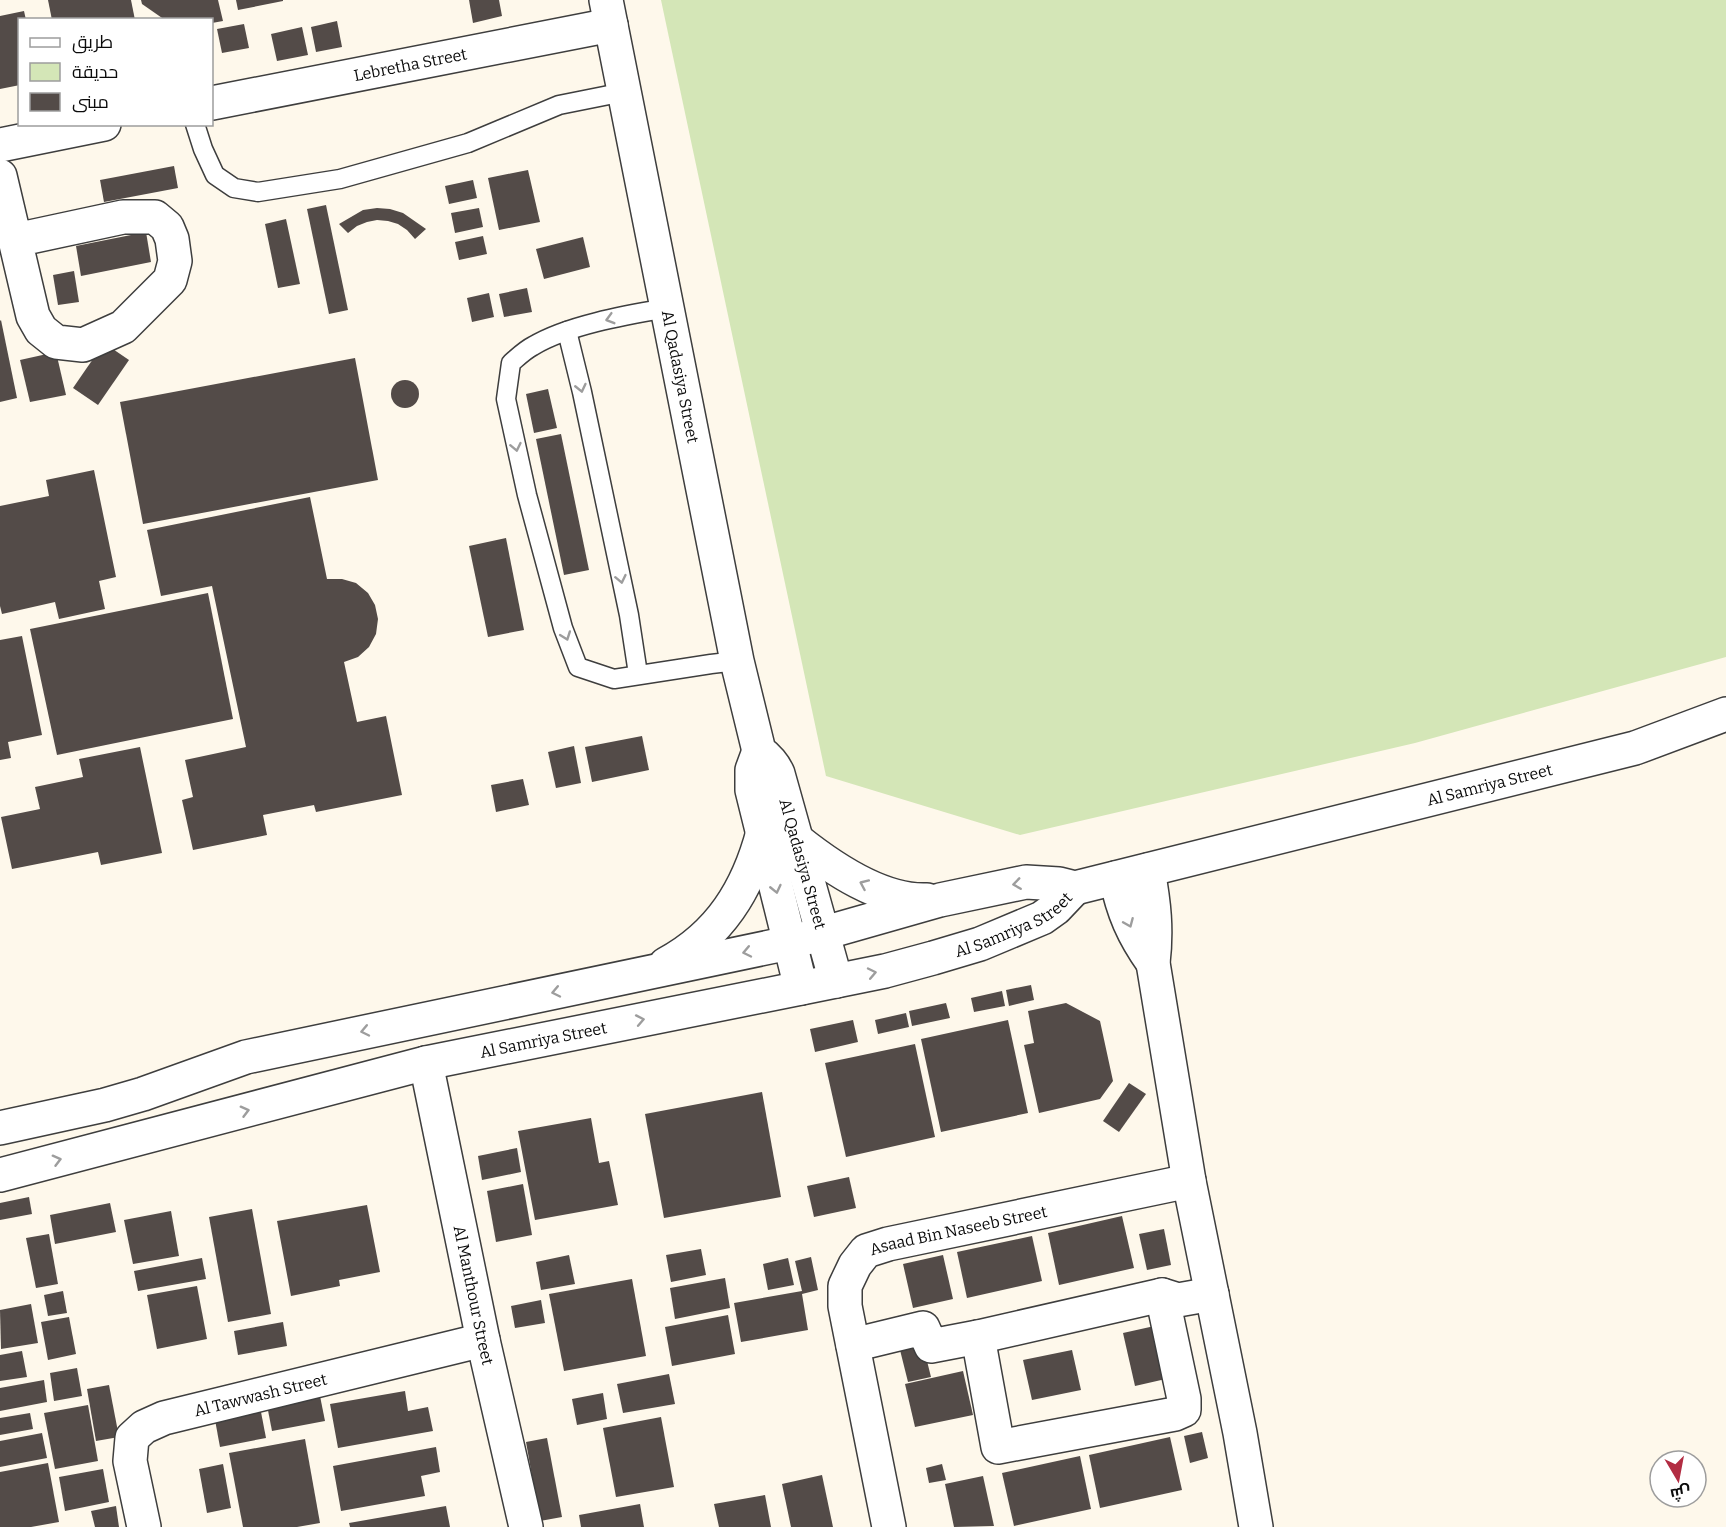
<svg xmlns="http://www.w3.org/2000/svg" width="1726" height="1527" font-family="Bitter,Cairo,serif">
	<style>
		.green { fill: #d4e6b7 }
		.building { fill: #534b48 }
		.lines { fill: none; stroke-linecap: round; stroke-linejoin: round }
		.service-casing { stroke: #3e3e3e; stroke-width: 21 }
		.minor-casing { stroke: #3e3e3e; stroke-width: 36 }
		.tertiary-casing { stroke: #3e3e3e; stroke-width: 36 }
		.service { stroke: #fff; stroke-width: 18 }
		.minor { stroke: #fff; stroke-width: 33 }
		.tertiary { stroke: #fff; stroke-width: 33 }
		.oneway { stroke: #9d9d9d }
		.labels { text-anchor: middle; dominant-baseline: central; stroke-width: 6; stroke-linejoin: round; paint-order: stroke }
		.street-label { font-size: 16px; fill: #0b0b0b; stroke: #fff }
	</style>
	<rect width="100%" height="100%" fill="#fef8eb"/>
	<!-- green -->
	<path class="green" d="M 661,0 L 1726,0 L 1726,657 L 1415,743 L 1020,835 L 826,776 Z"/>
	<!-- building -->
	<g class="building">
		<path d="M 48,0 L 131,0 L 135,20 L 52,20 Z"/>
		<path d="M 141,0 L 218,0 L 223,21 L 212,23 L 212,20 L 165,20 L 142,4 Z"/>
		<path d="M 236,0 L 283,0 L 283,1 L 238,10 Z"/>
		<path d="M 469,0 L 499,0 L 502,16 L 473,23 Z"/>
		<path d="M 24,11 L 26,20 L 20,20 L 20,85 L 0,89 L 0,16 Z"/>
		<path d="M 337,21 L 342,47 L 316,52 L 311,27 Z"/>
		<path d="M 244,24 L 249,48 L 222,53 L 217,29 Z"/>
		<path d="M 302,27 L 308,55 L 277,61 L 271,34 Z"/>
		<path d="M 174,166 L 178,188 L 104,202 L 100,180 Z"/>
		<path d="M 528,170 L 540,222 L 499,230 L 488,178 Z"/>
		<path d="M 473,180 L 477,198 L 449,204 L 445,186 Z"/>
		<path d="M 326,205 L 348,310 L 329,314 L 307,209 Z"/>
		<path d="M 377,208 L 390,209 L 403,213 L 426,229 L 415,239 L 407,230 L 398,224 L 388,221 L 377,220 L 367,222 L 357,226 L 348,233 L 339,224 L 363,210 Z"/>
		<path d="M 479,208 L 483,227 L 455,233 L 451,213 Z"/>
		<path d="M 286,219 L 300,284 L 278,288 L 265,224 Z"/>
		<path d="M 146,232 L 151,262 L 81,276 L 76,246 Z"/>
		<path d="M 483,236 L 487,254 L 459,260 L 455,242 Z"/>
		<path d="M 583,237 L 590,267 L 544,279 L 536,249 Z"/>
		<path d="M 74,271 L 79,302 L 58,305 L 53,275 Z"/>
		<path d="M 527,288 L 532,312 L 504,317 L 499,294 Z"/>
		<path d="M 489,293 L 494,317 L 472,322 L 467,298 Z"/>
		<path d="M 1,320 L 17,398 L 0,402 L 0,321 Z"/>
		<path d="M 104,343 L 129,360 L 98,405 L 73,388 Z"/>
		<path d="M 56,352 L 66,395 L 30,402 L 20,360 Z"/>
		<path d="M 355,358 L 378,480 L 143,524 L 120,402 Z"/>
		<circle cx="405" cy="394" r="14"/>
		<path d="M 548,389 L 557,428 L 534,433 L 526,394 Z"/>
		<path d="M 561,434 L 589,570 L 564,575 L 536,439 Z"/>
		<path d="M 94,470 L 116,577 L 99,581 L 105,609 L 59,619 L 55,602 L 2,614 L 0,606 L 0,506 L 49,496 L 46,480 Z"/>
		<path d="M 310,497 L 327,579 L 342,579 L 356,583 L 368,593 L 375,605 L 378,619 L 376,634 L 369,647 L 358,657 L 344,662 L 357,722 L 386,716 L 402,795 L 316,812 L 314,805 L 263,815 L 267,835 L 193,850 L 182,800 L 193,797 L 185,760 L 246,747 L 212,586 L 161,596 L 147,530 Z"/>
		<path d="M 506,538 L 524,630 L 488,637 L 469,546 Z"/>
		<path d="M 208,593 L 233,719 L 57,755 L 30,629 Z"/>
		<path d="M 22,636 L 42,735 L 8,742 L 11,758 L 0,760 L 0,640 Z"/>
		<path d="M 642,736 L 649,770 L 592,782 L 585,747 Z"/>
		<path d="M 574,746 L 581,783 L 556,788 L 548,752 Z"/>
		<path d="M 140,747 L 162,853 L 101,865 L 98,852 L 12,869 L 1,817 L 40,809 L 35,787 L 83,777 L 79,759 Z"/>
		<path d="M 523,779 L 529,805 L 496,812 L 491,785 Z"/>
		<path d="M 1031,985 L 1034,1000 L 1009,1006 L 1006,990 Z"/>
		<path d="M 1002,991 L 1005,1006 L 974,1012 L 971,998 Z"/>
		<path d="M 946,1003 L 950,1018 L 912,1026 L 909,1011 Z"/>
		<path d="M 1066,1003 L 1100,1021 L 1113,1081 L 1100,1099 L 1039,1113 L 1024,1045 L 1034,1043 L 1028,1011 Z"/>
		<path d="M 906,1013 L 909,1027 L 878,1034 L 875,1020 Z"/>
		<path d="M 853,1020 L 858,1042 L 815,1052 L 810,1029 Z"/>
		<path d="M 1008,1020 L 1028,1113 L 941,1132 L 921,1039 Z"/>
		<path d="M 915,1044 L 935,1137 L 846,1157 L 825,1063 Z"/>
		<path d="M 1129,1083 L 1146,1094 L 1119,1132 L 1103,1121 Z"/>
		<path d="M 762,1092 L 781,1197 L 664,1218 L 645,1114 Z"/>
		<path d="M 591,1118 L 599,1163 L 609,1161 L 618,1205 L 535,1220 L 518,1131 Z"/>
		<path d="M 517,1148 L 521,1172 L 482,1180 L 478,1156 Z"/>
		<path d="M 849,1177 L 856,1208 L 814,1217 L 807,1186 Z"/>
		<path d="M 523,1184 L 532,1235 L 496,1242 L 487,1191 Z"/>
		<path d="M 29,1197 L 32,1214 L 0,1220 L 0,1203 Z"/>
		<path d="M 110,1203 L 116,1232 L 55,1244 L 50,1215 Z"/>
		<path d="M 367,1205 L 380,1272 L 339,1280 L 340,1286 L 291,1296 L 277,1221 Z"/>
		<path d="M 252,1209 L 271,1314 L 228,1322 L 209,1217 Z"/>
		<path d="M 171,1211 L 179,1256 L 133,1264 L 124,1220 Z"/>
		<path d="M 1122,1216 L 1134,1268 L 1059,1285 L 1048,1233 Z"/>
		<path d="M 1164,1229 L 1171,1265 L 1147,1270 L 1139,1234 Z"/>
		<path d="M 49,1234 L 58,1284 L 36,1288 L 26,1238 Z"/>
		<path d="M 1032,1236 L 1042,1281 L 967,1298 L 957,1252 Z"/>
		<path d="M 701,1249 L 706,1275 L 671,1282 L 666,1255 Z"/>
		<path d="M 569,1255 L 575,1284 L 541,1290 L 536,1262 Z"/>
		<path d="M 943,1255 L 953,1299 L 913,1308 L 903,1264 Z"/>
		<path d="M 811,1257 L 818,1290 L 802,1294 L 808,1330 L 741,1342 L 734,1303 L 802,1291 L 795,1261 Z"/>
		<path d="M 202,1258 L 206,1279 L 138,1291 L 134,1271 Z"/>
		<path d="M 788,1258 L 794,1285 L 768,1290 L 763,1264 Z"/>
		<path d="M 725,1278 L 730,1308 L 675,1319 L 670,1288 Z"/>
		<path d="M 632,1279 L 646,1356 L 564,1371 L 549,1294 Z"/>
		<path d="M 197,1286 L 207,1339 L 157,1349 L 147,1295 Z"/>
		<path d="M 63,1291 L 67,1313 L 48,1316 L 44,1295 Z"/>
		<path d="M 541,1300 L 545,1323 L 515,1328 L 511,1306 Z"/>
		<path d="M 31,1304 L 38,1343 L 1,1349 L 0,1310 Z"/>
		<path d="M 728,1315 L 735,1354 L 672,1366 L 665,1327 Z"/>
		<path d="M 69,1317 L 76,1354 L 48,1360 L 41,1322 Z"/>
		<path d="M 283,1322 L 287,1346 L 238,1355 L 234,1331 Z"/>
		<path d="M 1159,1325 L 1170,1378 L 1135,1386 L 1123,1333 Z"/>
		<path d="M 922,1341 L 931,1377 L 908,1382 L 899,1346 Z"/>
		<path d="M 1072,1350 L 1081,1390 L 1032,1400 L 1023,1360 Z"/>
		<path d="M 22,1351 L 27,1377 L 0,1381 L 0,1355 Z"/>
		<path d="M 77,1368 L 82,1396 L 54,1401 L 50,1373 Z"/>
		<path d="M 963,1371 L 973,1415 L 915,1427 L 905,1384 Z"/>
		<path d="M 669,1374 L 675,1404 L 623,1413 L 617,1384 Z"/>
		<path d="M 44,1380 L 47,1402 L 0,1411 L 0,1388 Z"/>
		<path d="M 109,1385 L 119,1437 L 96,1441 L 87,1389 Z"/>
		<path d="M 319,1391 L 325,1421 L 272,1431 L 266,1400 Z"/>
		<path d="M 405,1391 L 408,1411 L 428,1407 L 433,1431 L 338,1448 L 330,1404 Z"/>
		<path d="M 603,1393 L 607,1419 L 577,1425 L 572,1399 Z"/>
		<path d="M 88,1405 L 98,1461 L 55,1469 L 44,1413 Z"/>
		<path d="M 261,1412 L 266,1438 L 220,1447 L 215,1420 Z"/>
		<path d="M 30,1413 L 33,1429 L 0,1435 L 0,1418 Z"/>
		<path d="M 661,1417 L 674,1487 L 616,1497 L 603,1428 Z"/>
		<path d="M 1202,1432 L 1208,1458 L 1190,1463 L 1184,1436 Z"/>
		<path d="M 42,1433 L 47,1458 L 0,1467 L 0,1441 Z"/>
		<path d="M 1170,1437 L 1182,1490 L 1100,1508 L 1089,1455 Z"/>
		<path d="M 547,1438 L 562,1517 L 540,1521 L 526,1442 Z"/>
		<path d="M 305,1439 L 320,1523 L 297,1527 L 243,1527 L 229,1453 Z"/>
		<path d="M 436,1447 L 440,1472 L 421,1476 L 425,1496 L 341,1511 L 333,1466 Z"/>
		<path d="M 1080,1456 L 1091,1509 L 1014,1526 L 1002,1473 Z"/>
		<path d="M 48,1463 L 59,1522 L 31,1527 L 0,1527 L 0,1472 Z"/>
		<path d="M 223,1464 L 231,1508 L 207,1513 L 199,1469 Z"/>
		<path d="M 942,1464 L 946,1480 L 929,1483 L 926,1468 Z"/>
		<path d="M 103,1469 L 109,1502 L 65,1511 L 59,1477 Z"/>
		<path d="M 822,1475 L 833,1527 L 791,1527 L 782,1484 Z"/>
		<path d="M 983,1476 L 994,1526 L 954,1527 L 945,1484 Z"/>
		<path d="M 765,1495 L 771,1527 L 719,1527 L 714,1504 Z"/>
		<path d="M 640,1504 L 644,1527 L 581,1527 L 579,1515 Z"/>
		<path d="M 116,1506 L 119,1527 L 95,1527 L 91,1511 Z"/>
		<path d="M 446,1506 L 450,1527 L 350,1527 L 349,1523 Z"/>
	</g>
	<g class="lines">
		<!-- service casing -->
		<g class="service-casing">
			<g id="service">
				<path d="M 195,124 L 203,149 L 215,175 L 234,188 L 258,192 L 340,179 L 468,143 L 559,105 L 624,92"/>
				<path d="M 667,308 C 627,315 568,325 533,346 C 525,350 518,357 511,363 L 506,399 L 527,495 L 563,628 L 578,667 L 614,679 L 711,664 L 737,661"/>
				<path d="M 567,331 L 582,392 L 629,615 L 638,674"/>
			</g>
		</g>
		<!-- minor casing -->
		<g class="minor-casing">
			<g id="minor">
				<path id="s1" d="M 606,0 L 737,661 L 759,751 C 768,758 774,764 778,774 L 836,981"/>
				<path id="s2" d="M 212,103 L 611,25"/>
				<path d="M 0,145 L 104,124"/>
				<path d="M 0,176 L 33,316 L 41,330 L 56,342 L 83,345 L 123,327 L 170,280 L 175,261 L 172,239 L 167,227 L 155,217 L 123,217 L 16,240"/>
				<path d="M 759,751 L 752,770 L 752,790 L 801,988"/>
				<path d="M 1148,870 C 1154,903 1157,929 1153,963 L 1189,1181 L 1240,1433 L 1256,1527"/>
				<path d="M 1116,878 C 1123,912 1133,935 1153,963"/>
				<path id="s3" d="M 426,1063 L 483,1340 L 526,1527"/>
				<path d="M 978,1337 L 998,1447 L 1175,1414 L 1184,1410 L 1184,1399 L 1162,1295"/>
				<path d="M 853,1345 L 923,1328 L 931,1346 L 978,1337 L 1162,1295 L 1178,1300 L 1212,1294"/>
				<path id="s4" d="M 144,1527 L 130,1461 L 132,1438 L 144,1427 L 164,1418 L 483,1340"/>
				<path id="s5" d="M 889,1527 L 845,1306 L 845,1286 L 855,1265 L 866,1251 L 888,1244 L 1189,1181"/>
			</g>
		</g>
		<!-- tertiary casing -->
		<g class="tertiary-casing">
			<g id="tertiary">
				<path d="M 798,841 C 832,868 881,902 927,900"/>
				<path d="M 666,964 C 720,935 748,889 763,832"/>
				<path id="s6" d="M 0,1128 L 105,1105 L 143,1094 L 246,1057 L 789,943 L 940,900 L 1026,882 L 1059,884 L 1075,888 L 1635,748 L 1726,714"/>
				<path id="s7" d="M 0,1175 L 426,1063 L 801,988 L 885,971 L 933,958 L 980,944 L 1042,918 L 1056,908 L 1075,888"/>
			</g>
		</g>
		<!-- service -->
		<use href="#service" class="service"/>
		<!-- minor -->
		<use href="#minor" class="minor"/>
		<!-- tertiary -->
		<use href="#tertiary" class="tertiary"/>
	</g>
	<!-- one-way arrows -->
	<defs><path id="oneway-chevron" d="M-2-3.5L2.5 0L-2 3.5" fill="none" stroke-width="1.6" stroke-linecap="round" stroke-linejoin="round" transform="scale(1.5)"/></defs>
	<g class="oneway">
		<use href="#oneway-chevron" transform="translate(610 319) rotate(164)"/>
		<use href="#oneway-chevron" transform="translate(581 388) rotate(77)"/>
		<use href="#oneway-chevron" transform="translate(516 447) rotate(78)"/>
		<use href="#oneway-chevron" transform="translate(621 579) rotate(78)"/>
		<use href="#oneway-chevron" transform="translate(566 636) rotate(70)"/>
		<use href="#oneway-chevron" transform="translate(864 884) rotate(-156)"/>
		<use href="#oneway-chevron" transform="translate(1017 884) rotate(172)"/>
		<use href="#oneway-chevron" transform="translate(776 889) rotate(77)"/>
		<use href="#oneway-chevron" transform="translate(1129 923) rotate(67)"/>
		<use href="#oneway-chevron" transform="translate(747 952) rotate(168)"/>
		<use href="#oneway-chevron" transform="translate(872 973) rotate(-12)"/>
		<use href="#oneway-chevron" transform="translate(556 992) rotate(168)"/>
		<use href="#oneway-chevron" transform="translate(640 1020) rotate(-11)"/>
		<use href="#oneway-chevron" transform="translate(365 1031) rotate(168)"/>
		<use href="#oneway-chevron" transform="translate(245 1111) rotate(-15)"/>
		<use href="#oneway-chevron" transform="translate(57 1160) rotate(-15)"/>
	</g>
	<g class="labels">
		<!-- street labels -->
		<g class="street-label">
			<text stroke="none"><textPath href="#s2" startOffset="202">Lebretha Street</textPath></text>
			<text stroke="none"><textPath href="#s1" startOffset="384">Al Qadasiya Street</textPath></text>
			<text stroke="none"><textPath href="#s6" startOffset="1533">Al Samriya Street</textPath></text>
			<text stroke="none"><textPath href="#s1" startOffset="890">Al Qadasiya Street</textPath></text>
			<text stroke="none"><textPath href="#s7" startOffset="1046">Al Samriya Street</textPath></text>
			<text stroke="none"><textPath href="#s7" startOffset="560">Al Samriya Street</textPath></text>
			<text stroke="none"><textPath href="#s5" startOffset="381">Asaad Bin Naseeb Street</textPath></text>
			<text stroke="none"><textPath href="#s3" startOffset="237">Al Manthour Street</textPath></text>
			<text stroke="none"><textPath href="#s4" startOffset="228">Al Tawwash Street</textPath></text>
		</g>
	</g>
	<!-- legend -->
	<rect x="18" y="18" width="195" height="108" fill="#ffffff" stroke="#9d9d9d" stroke-width="1.5"/>
	<rect x="30" y="38" width="30" height="9" fill="#ffffff" stroke="#9d9d9d" stroke-width="1.5"/>
	<text x="72" y="48" font-size="18" fill="#0b0b0b">طريق</text>
	<rect x="30" y="63" width="30" height="18" fill="#d4e6b7" stroke="#9d9d9d" stroke-width="1.5"/>
	<text x="72" y="78" font-size="18" fill="#0b0b0b">حديقة</text>
	<rect x="30" y="93" width="30" height="18" fill="#534b48" stroke="#9d9d9d" stroke-width="1.5"/>
	<text x="72" y="108" font-size="18" fill="#0b0b0b">مبنى</text>
	<!-- north arrow -->
	<g transform="translate(1678 1479) rotate(170)"><circle r="28" fill="#ffffff" stroke="#9d9d9d" stroke-width="1.5"/>
	<path d="M0-4.5L10 22L0 15L-10 22Z" fill="#b22c42"/>
	<text y="-9" font-size="16" font-weight="bold" text-anchor="middle" fill="#0b0b0b">ش</text>
	</g>
</svg>
